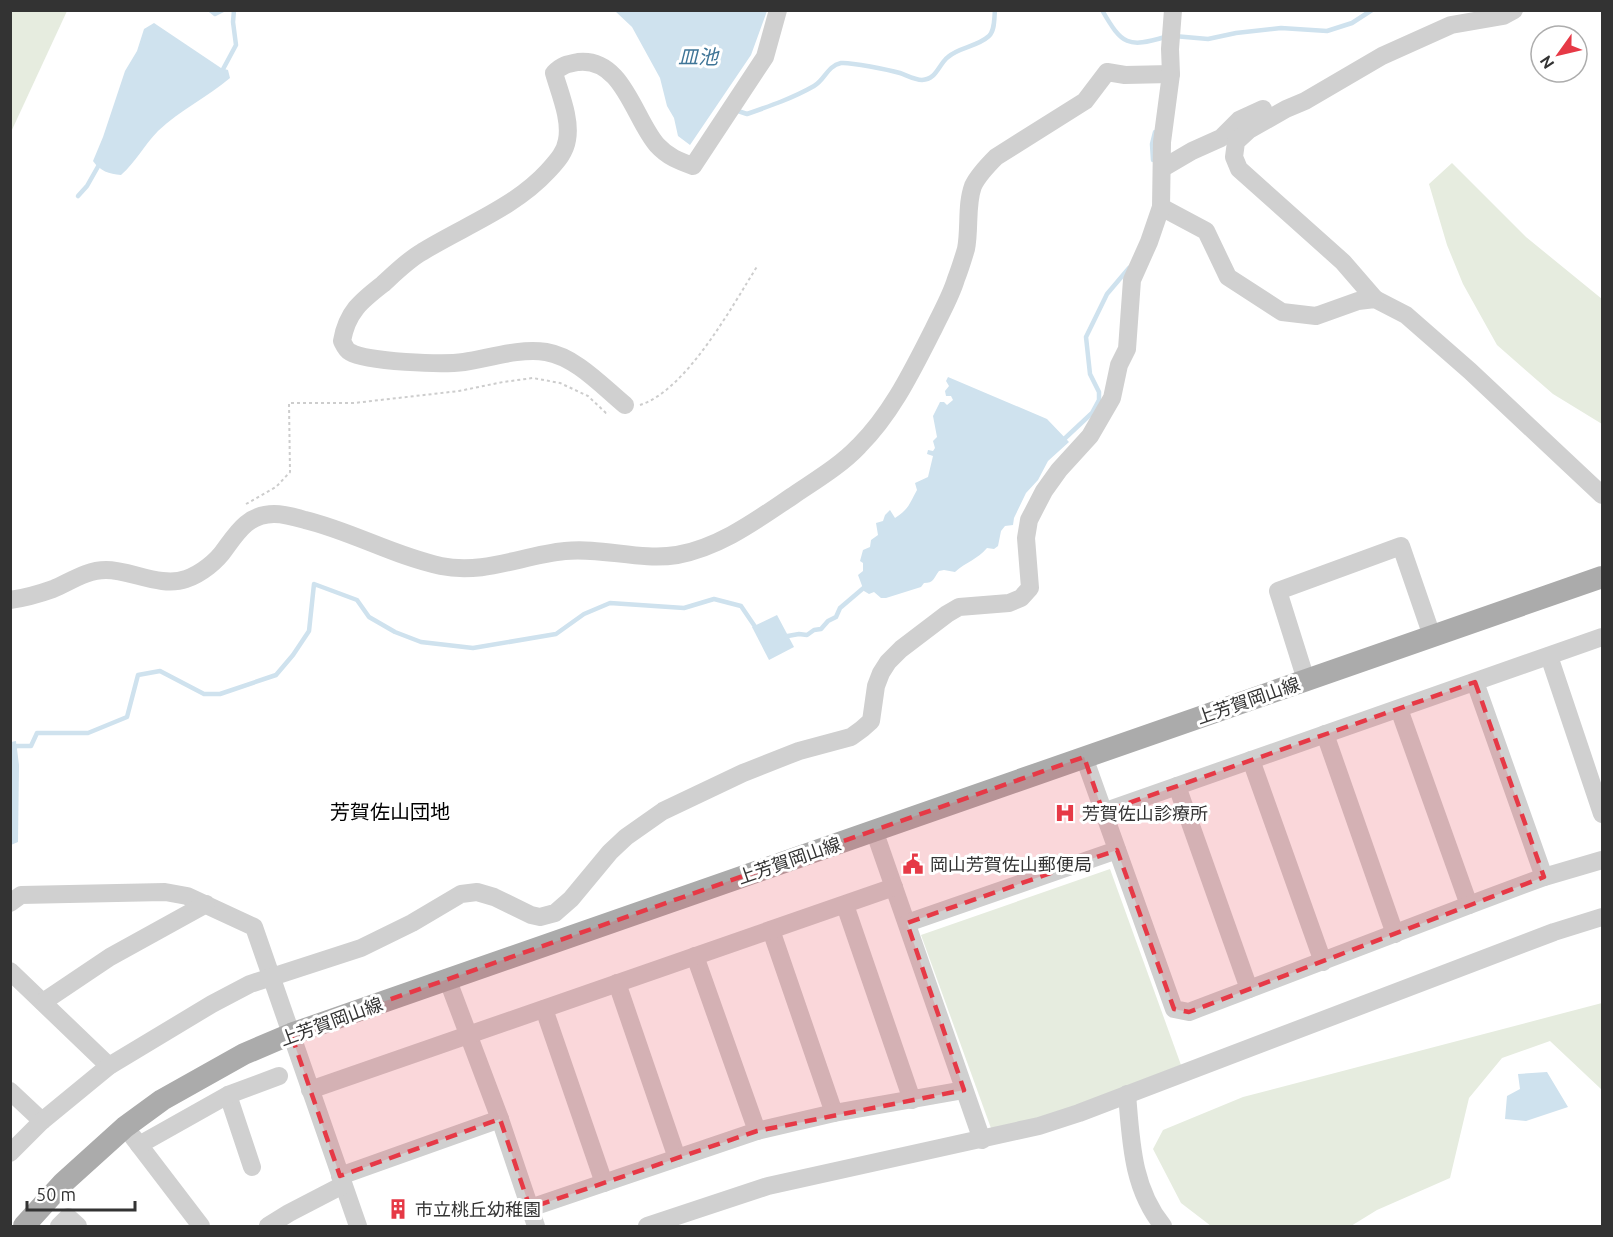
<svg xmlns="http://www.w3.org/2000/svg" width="1613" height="1237" font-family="Ubuntu,'Noto Sans JP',sans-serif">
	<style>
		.green { fill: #e6ecdf }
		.water { fill: #cfe2ee }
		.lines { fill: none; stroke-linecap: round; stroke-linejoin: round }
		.stream { stroke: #cfe2ee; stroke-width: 4.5 }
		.path { stroke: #cdcdcd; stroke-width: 2; stroke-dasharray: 3 3; stroke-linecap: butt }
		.minor { stroke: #d0d0d0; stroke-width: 18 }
		.major { stroke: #ababab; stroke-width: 22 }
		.marked { fill: #e63946; fill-opacity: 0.2; stroke: #e63946; stroke-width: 4.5; stroke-dasharray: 12 8; stroke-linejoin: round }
		.labels { text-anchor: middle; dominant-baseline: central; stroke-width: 6; stroke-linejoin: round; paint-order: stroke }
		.street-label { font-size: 18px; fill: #333; stroke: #fff }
		.poi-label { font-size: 18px; fill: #333; stroke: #fff; text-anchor: start }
		.water-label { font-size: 20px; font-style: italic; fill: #3f7597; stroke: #fff }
		.neighbourhood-label { font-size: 20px; fill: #000; stroke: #fff }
	</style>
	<rect width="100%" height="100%" fill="#fff"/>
	<!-- green -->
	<g class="green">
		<path d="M 11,10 L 67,11 L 11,132 L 10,11 Z"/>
		<path d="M 1452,163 L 1526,237 L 1602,299 L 1602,424 L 1553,394 L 1497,345 L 1463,284 L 1447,245 L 1429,184 Z"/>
		<path d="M 1110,869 L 1181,1065 L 1045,1118 L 992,1131 L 921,935 Z"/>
		<path d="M 1602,1003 L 1602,1090 L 1550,1041 L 1502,1058 L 1469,1098 L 1450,1178 L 1377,1210 L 1351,1226 L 1211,1226 L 1181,1203 L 1153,1149 L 1163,1130 L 1243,1097 Z"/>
	</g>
	<!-- water -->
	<g class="water">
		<path d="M 615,11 L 767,11 L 751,55 L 690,145 L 678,136 L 674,118 L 667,106 L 660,78 L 632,27 Z"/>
		<path d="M 154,23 L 221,68 L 228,70 L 230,78 C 208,97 180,110 158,131 C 144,145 136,162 121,175 C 109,174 100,171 93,161 L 103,137 L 125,71 L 137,51 L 144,29 Z"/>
		<path d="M 948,377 L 1047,419 L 1069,442 L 1048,461 L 1038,480 L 1026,493 L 1014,518 L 1013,525 L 1005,526 L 1001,531 L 998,546 L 994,549 L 987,548 C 978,559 966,562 955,572 L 944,570 L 939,571 C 933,579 934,583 924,583 L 921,587 L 886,598 L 881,598 L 874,592 L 869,594 L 864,591 L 858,575 L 863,571 L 863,563 L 860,561 L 863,550 L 870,547 L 871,540 L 878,535 L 876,523 L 883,521 L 885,515 L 890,510 L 895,518 C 910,508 909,504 917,490 L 915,483 L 928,477 L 933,456 L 927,454 L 928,450 L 933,451 L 935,448 L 933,441 L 937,437 L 933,416 L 940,402 L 944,402 L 947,405 L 953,400 L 951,396 L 946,396 L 945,391 L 949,386 L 946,381 Z"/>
		<path d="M 777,615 L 794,647 L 769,660 L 752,627 Z"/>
		<path d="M 16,741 L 19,765 L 18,842 L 11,845 L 11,742 Z"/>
		<path d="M 1547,1072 L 1568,1107 L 1526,1121 L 1505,1119 L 1507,1096 L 1520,1089 L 1518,1074 Z"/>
	</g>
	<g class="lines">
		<!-- stream -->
		<g class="stream">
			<path d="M 210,10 L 215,14 L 223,10"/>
			<path d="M 1102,10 C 1122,45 1128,48 1165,37"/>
			<path d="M 1174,36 L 1208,39 L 1236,33 L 1281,28 L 1327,31 L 1352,23 L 1372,10"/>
			<path d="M 221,73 L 236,45 L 233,22 L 234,10"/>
			<path d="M 735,110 L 747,114 C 770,106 793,98 814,86 C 825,80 827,66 841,63 C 851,62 889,70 900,73 C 906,75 915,80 922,80 C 937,79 938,65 948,57 C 959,47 977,47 989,36 C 995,30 994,19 995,10"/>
			<path d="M 1153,160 L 1152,144 L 1155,132"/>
			<path d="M 78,196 L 87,186 L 100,163"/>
			<path d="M 1061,442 L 1092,413 L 1099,400 L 1099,392 L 1090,374 L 1086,337 L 1107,294 L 1129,268"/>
			<path d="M 782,637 L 799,634 L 807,635 L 814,630 L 821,629 L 828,621 L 836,617 L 840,608 L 867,585"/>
			<path d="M 10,751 L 17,746 L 31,746 L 37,733 L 88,733 L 127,717 L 138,675 L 160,671 L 204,694 L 220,694 L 276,675 L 293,655 L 309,631 L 314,584 L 357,600 L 369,617 L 395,632 L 421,642 L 473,648 L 556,634 L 584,614 L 610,603 L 684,608 L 714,599 L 741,606 L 758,631"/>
		</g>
		<!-- path -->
		<g class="path">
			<path d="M 640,405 C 687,390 732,306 758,265"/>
			<path d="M 246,504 L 276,487 L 290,472 L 289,403 L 354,403 L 459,391 L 503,382 L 533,378 L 560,383 L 588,396 L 606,413 L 609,412"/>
		</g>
		<!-- minor -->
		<g class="minor">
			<path d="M 1163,168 L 1192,151 L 1221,138 L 1239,120 L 1263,109"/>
			<path d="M 1161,207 L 1206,231 L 1228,277 L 1282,312 L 1316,316 L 1358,301 L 1375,299 L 1406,315 L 1470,371 L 1602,495"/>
			<path d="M 1375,299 L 1343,262 L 1239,169 L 1234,157 L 1236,142 L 1249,130 L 1286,109 L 1305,101 L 1382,56 L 1451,25 L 1503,16 L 1514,10"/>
			<path d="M 625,405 C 602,386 576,357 546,352 C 519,348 490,358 464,362 C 443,365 367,362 350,352 C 346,350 344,345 342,341 C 347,312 361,301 383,284 C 395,273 408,260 422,252 C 464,226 514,208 548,171 C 556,162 565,153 567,140 C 571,119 560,94 554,73 C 562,65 567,64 578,62 C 623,57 634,119 657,145 C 668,157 679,161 693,166 L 765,57 L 778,10"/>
			<path d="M 10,600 C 25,598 39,594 53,589 C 70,582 86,570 106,570 C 131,570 161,588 186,579 C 201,574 217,561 225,549 C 238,531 249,514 274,514 C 284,514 295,517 305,520 C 351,531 394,556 441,566 C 484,575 523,555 565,551 C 602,547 640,561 677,555 C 721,547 758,519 794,495 C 816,480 840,466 859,446 C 892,413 912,371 933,330 C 941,313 951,296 956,279 C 960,269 963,259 966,249 C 970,229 966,205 973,186 C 978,175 988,165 996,157 L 1085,101 L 1107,72 L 1125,75 L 1171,74"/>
			<path d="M 1549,656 L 1602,814"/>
			<path d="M 1306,680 L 1278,591 L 1401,546 L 1432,636"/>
			<path d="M 1475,682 L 1544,877"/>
			<path d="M 1399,709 L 1469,905"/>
			<path d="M 1325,734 L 1395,934"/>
			<path d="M 1084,757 L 1174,1009 L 1189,1012 L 1469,905 L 1544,877 L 1602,860"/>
			<path d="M 1251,760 L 1323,962"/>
			<path d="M 1177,786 L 1249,989"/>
			<path d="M 1103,812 L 1602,637"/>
			<path d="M 874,830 L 982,1140"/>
			<path d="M 10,903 L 21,895 L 165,892 L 187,896 L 254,927 L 358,1226"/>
			<path d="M 845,905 L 912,1100"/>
			<path d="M 907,923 L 1117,850"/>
			<path d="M 771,930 L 834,1113"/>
			<path d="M 695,956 L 757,1131"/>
			<path d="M 10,971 L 109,1066"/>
			<path d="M 447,978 L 500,1119 L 536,1226"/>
			<path d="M 617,983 L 677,1158"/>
			<path d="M 43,1002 L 110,957 L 206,904"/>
			<path d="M 544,1009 L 604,1183"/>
			<path d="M 310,1090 L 894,887"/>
			<path d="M 10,1091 L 42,1121"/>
			<path d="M 1127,1094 C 1131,1141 1132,1188 1163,1226"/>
			<path d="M 228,1095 L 252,1167"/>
			<path d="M 133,1137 L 201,1226"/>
			<path d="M 139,1145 L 228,1095 L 279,1076"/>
			<path d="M 10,1153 L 42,1121 L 109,1066 L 212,1004 L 250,984 L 361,948 L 412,923 L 461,894 L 477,892 L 494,897 L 531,915 L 540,917 L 555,913 L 571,899 L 610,852 L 626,837 L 663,811 L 743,773 L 799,751 L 851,737 L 862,729 L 871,721 L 876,686 L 881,673 L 888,662 L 901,649 L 947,614 L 959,607 L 1009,603 L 1021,598 L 1030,588 L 1026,538 L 1029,520 L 1044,491 L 1059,470 L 1090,436 L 1112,398 L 1119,365 L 1127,349 L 1132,280 L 1149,242 L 1161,207 L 1162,142 L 1171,74 L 1170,49 L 1173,10"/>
			<path d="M 340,1176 L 500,1119"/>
			<path d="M 530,1208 L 757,1131 L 834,1113 L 964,1090"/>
			<path d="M 59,1226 L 68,1217 L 78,1226"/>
			<path d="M 268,1226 L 289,1213 L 343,1185"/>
			<path d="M 647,1226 L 768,1186 L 1039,1126 L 1079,1113 L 1554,932 L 1602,917"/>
		</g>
		<!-- major -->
		<path class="major" d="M 24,1226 L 63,1183 L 125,1127 L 162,1100 L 244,1054 L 291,1034 L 1602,577"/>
	</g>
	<!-- marked area -->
	<path class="marked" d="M 1475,682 L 1544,877 L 1189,1012 L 1174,1009 L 1117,850 L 907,923 L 964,1090 L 757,1131 L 530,1208 L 500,1119 L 340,1176 L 291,1034 L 1084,757 L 1103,812 Z"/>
	<!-- icons -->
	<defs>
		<g id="hospital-bare" transform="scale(1.62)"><path d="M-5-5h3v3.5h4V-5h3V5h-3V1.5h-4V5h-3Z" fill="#e63946" stroke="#fff" stroke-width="2.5" paint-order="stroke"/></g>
		<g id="civic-bare" transform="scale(1.62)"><path d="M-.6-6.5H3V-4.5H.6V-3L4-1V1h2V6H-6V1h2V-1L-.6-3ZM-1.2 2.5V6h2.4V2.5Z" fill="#e63946" stroke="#fff" stroke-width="2.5" paint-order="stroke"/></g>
		<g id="building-bare" transform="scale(1.62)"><path d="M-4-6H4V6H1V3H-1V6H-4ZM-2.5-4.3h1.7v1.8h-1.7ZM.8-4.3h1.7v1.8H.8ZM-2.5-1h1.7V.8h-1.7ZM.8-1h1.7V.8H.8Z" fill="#e63946" stroke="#fff" stroke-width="2.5" paint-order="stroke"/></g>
	</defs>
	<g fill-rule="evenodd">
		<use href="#hospital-bare" x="1065" y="813"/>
		<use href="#civic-bare" x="913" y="864"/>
		<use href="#building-bare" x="398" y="1209"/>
	</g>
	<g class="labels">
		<!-- street labels -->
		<g class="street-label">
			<text transform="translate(1248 700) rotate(-19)">上芳賀岡山線</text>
			<text transform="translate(789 860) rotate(-19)">上芳賀岡山線</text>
			<text transform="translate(331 1021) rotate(-20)">上芳賀岡山線</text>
		</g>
		<!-- poi labels -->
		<g class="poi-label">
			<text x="1082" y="813">芳賀佐山診療所</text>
			<text x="930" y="864">岡山芳賀佐山郵便局</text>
			<text x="415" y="1209">市立桃丘幼稚園</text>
		</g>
		<!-- water labels -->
		<g class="water-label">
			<text x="698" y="56">皿池</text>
		</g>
		<!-- neighbourhood labels -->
		<g class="neighbourhood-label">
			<text x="390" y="811">芳賀佐山団地</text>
		</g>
	</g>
	<!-- border -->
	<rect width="1613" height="1237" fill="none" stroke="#333333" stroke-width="24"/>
	<!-- north arrow -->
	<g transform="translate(1559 54) rotate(236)"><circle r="28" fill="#ffffff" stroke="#adadad" stroke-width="1.5"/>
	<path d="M0-4.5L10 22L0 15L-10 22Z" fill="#e63946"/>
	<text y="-9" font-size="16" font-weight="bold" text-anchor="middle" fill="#333333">N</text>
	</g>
	<!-- scale -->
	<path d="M27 1201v9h108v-9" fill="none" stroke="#333333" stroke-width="3"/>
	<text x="36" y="1201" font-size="18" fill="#333333" stroke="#ffffff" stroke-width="4.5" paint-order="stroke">50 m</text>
</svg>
